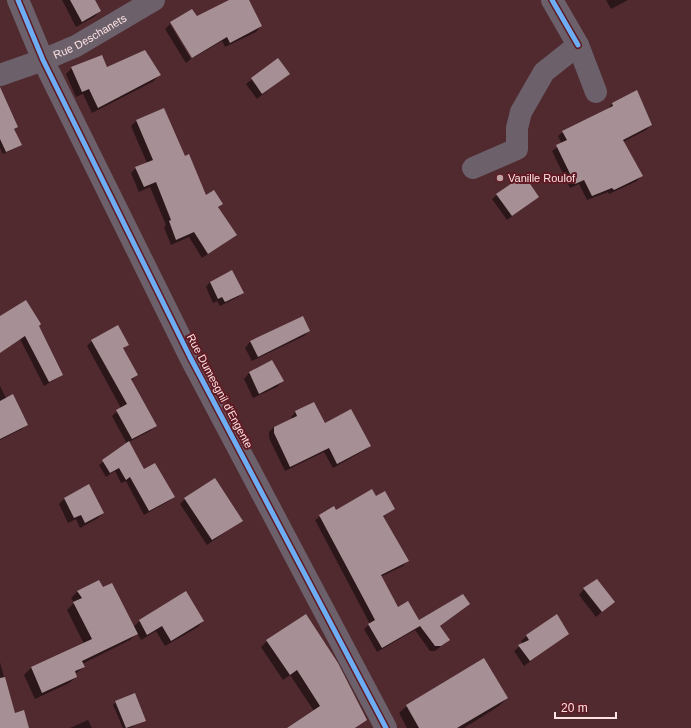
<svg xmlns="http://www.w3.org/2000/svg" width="691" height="728" font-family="Helvetica,sans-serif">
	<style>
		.shadow { fill: #0007 }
		.building { fill: #a69095 }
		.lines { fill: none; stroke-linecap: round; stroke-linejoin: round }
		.minor { stroke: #6c606a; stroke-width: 22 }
		.cycleway-casing { stroke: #601b24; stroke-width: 8 }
		.cycleway { stroke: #6dadf4; stroke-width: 5 }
		.poi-dot { fill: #c1a2a4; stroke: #601b24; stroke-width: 1.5 }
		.labels { text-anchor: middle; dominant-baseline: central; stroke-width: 4; stroke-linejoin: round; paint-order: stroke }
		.street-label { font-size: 11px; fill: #fee3e3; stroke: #601b24 }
		.poi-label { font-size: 11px; fill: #fee3e3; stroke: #601b24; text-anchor: start }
	</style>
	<rect width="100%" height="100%" fill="#512a30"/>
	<!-- shadow -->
	<g class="shadow">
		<path d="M 62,0 L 94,0 L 100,11 L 94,17 L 76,27 Z"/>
		<path d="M 232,0 L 248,0 L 261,26 L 256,32 L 225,47 L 222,41 L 193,58 L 172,23 L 196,18 Z"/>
		<path d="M 606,0 L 628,0 L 611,9 Z"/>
		<path d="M 170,24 L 191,59 L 186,63 L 165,29 Z"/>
		<path d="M 278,59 L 288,74 L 257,99 L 246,84 Z"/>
		<path d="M 72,68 L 107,68 L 159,75 L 154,81 L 92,113 L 83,94 L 76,97 L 66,74 Z"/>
		<path d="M 612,104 L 651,125 L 646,130 L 623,142 L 641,176 L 637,181 L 609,194 L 608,192 L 587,200 L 579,184 L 570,188 L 552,151 L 562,144 L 558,136 L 563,132 L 608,109 Z"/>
		<path d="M 164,109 L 184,157 L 206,196 L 221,204 L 218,208 L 236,235 L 202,258 L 189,237 L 171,245 L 164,227 L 166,225 L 150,187 L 139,192 L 131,173 L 136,168 L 147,163 L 131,126 L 136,121 Z"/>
		<path d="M 0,116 L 17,127 L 14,130 L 21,145 L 3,154 L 0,148 Z"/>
		<path d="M 497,195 L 538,197 L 507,220 L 492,199 Z"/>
		<path d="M 210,282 L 243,292 L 238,297 L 220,306 L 217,301 L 213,303 L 206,287 Z"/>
		<path d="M 303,317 L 309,331 L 304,336 L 252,361 L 245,348 L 250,342 Z"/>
		<path d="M 0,319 L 38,326 L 62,375 L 44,386 L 20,339 L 0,353 Z"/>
		<path d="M 92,341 L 127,345 L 122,350 L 137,375 L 131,381 L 155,426 L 150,431 L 129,442 L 144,471 L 174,497 L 169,501 L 144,515 L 126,481 L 121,483 L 115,471 L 106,477 L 99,465 L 127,444 L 112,416 L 121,408 L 87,346 Z"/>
		<path d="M 272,361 L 282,381 L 277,387 L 253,398 L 244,379 L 249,373 Z"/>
		<path d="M 0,386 L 6,398 L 27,424 L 22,429 L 0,440 Z"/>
		<path d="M 296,412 L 325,425 L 370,446 L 365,450 L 333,468 L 324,452 L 285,471 L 269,438 L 269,432 L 274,427 L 293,419 L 291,417 Z"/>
		<path d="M 89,485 L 103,513 L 98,518 L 80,528 L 76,519 L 68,523 L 59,504 L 64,499 Z"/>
		<path d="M 376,498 L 394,508 L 383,517 L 407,561 L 403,566 L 380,577 L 397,608 L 419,622 L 469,604 L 439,627 L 449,640 L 435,651 L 430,651 L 415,630 L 377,652 L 364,629 L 370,624 L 315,520 L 334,507 L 336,511 Z"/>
		<path d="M 185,499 L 241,521 L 207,545 L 180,504 Z"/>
		<path d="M 584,589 L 613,602 L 596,617 L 579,595 Z"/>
		<path d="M 78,591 L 133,627 L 140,621 L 203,621 L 198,627 L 165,646 L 156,631 L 141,640 L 137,633 L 130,640 L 82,664 L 84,667 L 75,674 L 76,677 L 69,683 L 35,699 L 24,675 L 31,668 L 84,644 L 67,610 L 74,603 L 71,598 Z"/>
		<path d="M 567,634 L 524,666 L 514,651 L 523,644 L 521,641 L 527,636 Z"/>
		<path d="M 267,641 L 366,719 L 356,728 L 289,728 L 314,711 L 290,675 L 283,680 L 261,647 Z"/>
		<path d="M 0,662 L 16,721 L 2,728 L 0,728 Z"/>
		<path d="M 507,698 L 499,706 L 464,728 L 407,728 L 399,713 L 407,706 Z"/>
		<path d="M 116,702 L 145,720 L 130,728 L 123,728 L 113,705 Z"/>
		<path d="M 88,720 L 92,728 L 70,728 Z"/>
	</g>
	<!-- building -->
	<g class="building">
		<path d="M 70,0 L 95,0 L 101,11 L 82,22 Z"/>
		<path d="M 229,0 L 249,0 L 262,26 L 230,43 L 227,37 L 192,58 L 170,22 L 192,9 L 197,16 Z"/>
		<path d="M 145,50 L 161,75 L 98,108 L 89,89 L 82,92 L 71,67 L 102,55 L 107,67 Z"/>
		<path d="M 278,58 L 290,74 L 262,94 L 251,78 Z"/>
		<path d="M 0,87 L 18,127 L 14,129 L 22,145 L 6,152 L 0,139 Z"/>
		<path d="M 637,90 L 652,125 L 623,140 L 643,176 L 614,190 L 612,188 L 592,196 L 584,180 L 575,184 L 556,145 L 567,140 L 562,131 L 613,106 L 612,103 Z"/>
		<path d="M 164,108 L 185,156 L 189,154 L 206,195 L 214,190 L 223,204 L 218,207 L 237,235 L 208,254 L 194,232 L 176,240 L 169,221 L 171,220 L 156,182 L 144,187 L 135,167 L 153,160 L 136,120 Z"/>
		<path d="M 524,175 L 539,197 L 512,216 L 496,194 Z"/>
		<path d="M 232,270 L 244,293 L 225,302 L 222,297 L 218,299 L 210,282 Z"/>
		<path d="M 26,300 L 41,324 L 39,326 L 63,375 L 49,382 L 25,336 L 0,353 L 0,316 Z"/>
		<path d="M 303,316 L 310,331 L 258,357 L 250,341 Z"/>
		<path d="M 118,325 L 129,345 L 123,348 L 138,375 L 131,379 L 157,426 L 132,439 L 116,410 L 127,404 L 91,340 Z"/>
		<path d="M 272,360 L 284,381 L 259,394 L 249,372 Z"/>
		<path d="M 13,394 L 28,425 L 0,439 L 0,401 Z"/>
		<path d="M 314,402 L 325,423 L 351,409 L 371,446 L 337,464 L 329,448 L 290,467 L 274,433 L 274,427 L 297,416 L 295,411 Z"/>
		<path d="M 129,441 L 144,469 L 155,463 L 175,497 L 149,511 L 130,477 L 126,480 L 119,468 L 110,473 L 102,460 Z"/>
		<path d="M 215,478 L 243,521 L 212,540 L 184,498 Z"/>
		<path d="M 89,484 L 104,513 L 85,523 L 81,515 L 74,518 L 64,498 Z"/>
		<path d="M 372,489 L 376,496 L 385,491 L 395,509 L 383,516 L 409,561 L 381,575 L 398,607 L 408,601 L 419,620 L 463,594 L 470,604 L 440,626 L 450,640 L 441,646 L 435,646 L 420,626 L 382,648 L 368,624 L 375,620 L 319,515 L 334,506 L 336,510 Z"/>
		<path d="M 597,579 L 615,602 L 602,612 L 583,588 Z"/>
		<path d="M 99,580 L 103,587 L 112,583 L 138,634 L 82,661 L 85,667 L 75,671 L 77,677 L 42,693 L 31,667 L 92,639 L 73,602 L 82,598 L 77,591 Z"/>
		<path d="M 186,591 L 204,621 L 171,641 L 162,626 L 147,635 L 139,620 Z"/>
		<path d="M 306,614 L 338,663 L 367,720 L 355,728 L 287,728 L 320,706 L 297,670 L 290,675 L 266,640 Z"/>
		<path d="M 557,614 L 569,634 L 530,661 L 518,645 L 529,640 L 526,635 Z"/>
		<path d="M 484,658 L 508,698 L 457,728 L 419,728 L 406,705 Z"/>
		<path d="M 5,677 L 15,713 L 24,710 L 29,728 L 0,728 L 0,678 Z"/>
		<path d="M 135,693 L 146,721 L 126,728 L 115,701 Z"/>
	</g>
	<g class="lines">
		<!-- minor -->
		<g class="minor">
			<path d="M 18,0 L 43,60 L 190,357 L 386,728"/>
			<path d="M 552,0 L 578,45"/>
			<path id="s1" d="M 0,75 L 43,60 L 76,46 L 154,0"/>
			<path d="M 473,168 L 517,149 L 517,128 L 521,112 L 544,72 L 578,45 L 596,92"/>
		</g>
		<!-- cycleway casing -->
		<g class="cycleway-casing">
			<g id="cycleway">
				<path d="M 18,0 L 43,60 L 190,357 L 386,728"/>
				<path d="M 552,0 L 578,45"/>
			</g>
		</g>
		<!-- cycleway -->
		<use href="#cycleway" class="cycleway"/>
	</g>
	<!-- markers -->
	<circle class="poi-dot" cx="500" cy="178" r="4"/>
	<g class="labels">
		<!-- street labels -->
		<g class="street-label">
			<text stroke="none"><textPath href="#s1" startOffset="98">Rue Deschanets</textPath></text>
			<text transform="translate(220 391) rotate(62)">Rue Dumesgnil d'Engente</text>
		</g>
		<!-- poi labels -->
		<g class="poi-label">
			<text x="508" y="178">Vanille Roulof</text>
		</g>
	</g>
	<!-- scale -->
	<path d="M555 712v6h61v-6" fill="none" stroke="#fee3e3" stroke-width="2"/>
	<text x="561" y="712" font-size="12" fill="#fee3e3" stroke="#601b24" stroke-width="3" paint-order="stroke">20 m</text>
</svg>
